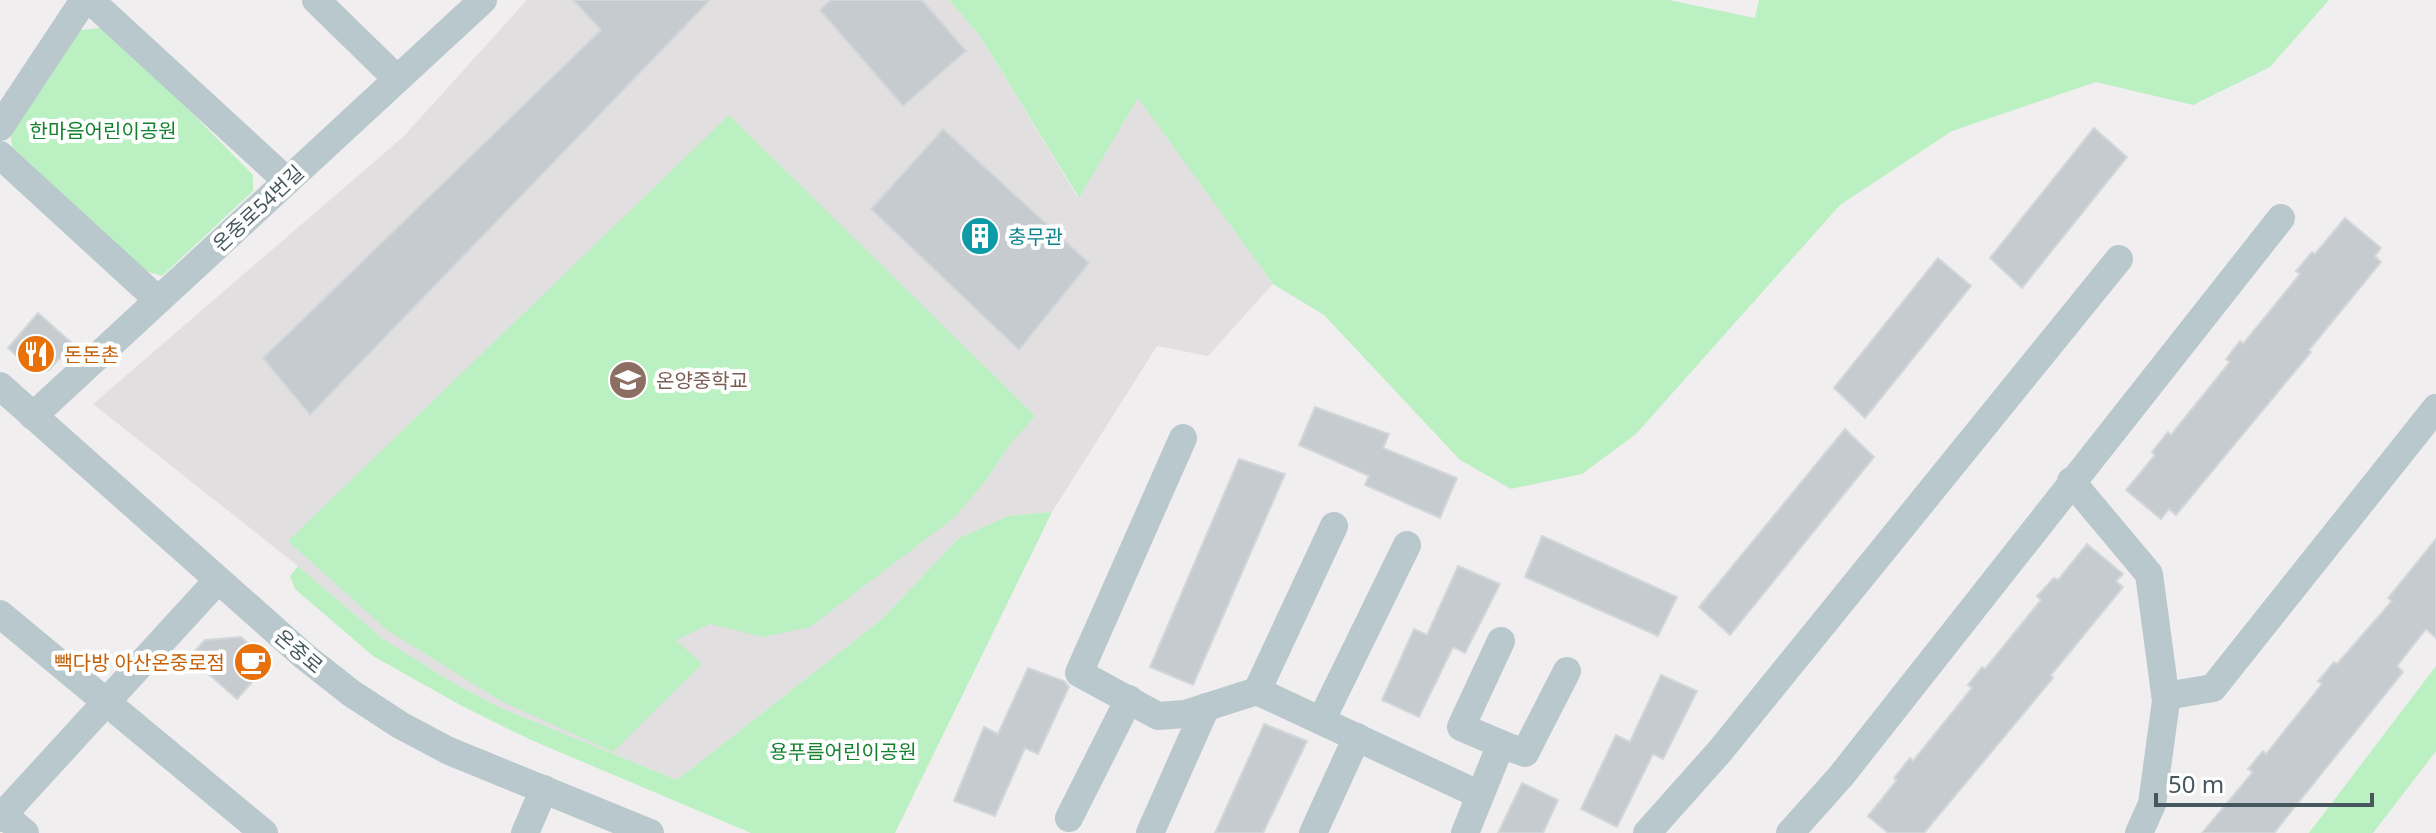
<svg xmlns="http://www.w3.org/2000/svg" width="2436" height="833" font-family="'Noto Sans','Noto Sans KR',sans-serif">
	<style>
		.education { fill: #e2dfe1 }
		.green { fill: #bbf0c2 }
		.building { fill: #c5cbce; stroke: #d2d7da; stroke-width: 2 }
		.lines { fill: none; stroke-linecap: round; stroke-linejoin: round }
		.minor { stroke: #b9c8cc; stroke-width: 28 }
		.labels { text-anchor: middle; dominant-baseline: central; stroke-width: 8; stroke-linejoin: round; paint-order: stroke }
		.park-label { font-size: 20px; fill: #14812f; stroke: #fff }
		.street-label { font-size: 20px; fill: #46585d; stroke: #fff }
		.culture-label { font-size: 20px; fill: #0d838f; stroke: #fff; text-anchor: start }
		.food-label { font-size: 20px; fill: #c56008; stroke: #fff; text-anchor: start }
		.education-label { font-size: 20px; fill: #785e54; stroke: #fff; text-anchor: start }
	</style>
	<rect width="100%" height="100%" fill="#f1eeef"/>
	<!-- education -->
	<path class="education" d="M 527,0 L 949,0 L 980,36 L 1078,198 L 1138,97 L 1273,284 L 1208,356 L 1157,346 L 1052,512 L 1008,516 L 959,538 L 882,619 L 677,780 L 501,708 L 455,684 L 383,639 L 298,566 L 93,404 L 403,137 Z"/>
	<!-- green -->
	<g class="green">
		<path d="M 949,0 L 1669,0 L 1755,18 L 1759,0 L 2329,0 L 2270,67 L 2193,105 L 2096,82 L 1952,131 L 1840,205 L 1636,434 L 1582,474 L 1511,489 L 1460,460 L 1324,315 L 1273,284 L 1138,98 L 1079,198 L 980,36 Z"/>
		<path d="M 107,27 L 253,175 L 253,191 L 162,276 L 146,271 L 12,147 L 10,131 L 81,30 Z"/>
		<path d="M 729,115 L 1035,416 L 1012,442 L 986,480 L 955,517 L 810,627 L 763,637 L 710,624 L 676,640 L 702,664 L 613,752 L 501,701 L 387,630 L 288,541 Z"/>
		<path d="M 1052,512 L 895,833 L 751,833 L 531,740 L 462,706 L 373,656 L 295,589 L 290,576 L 298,566 L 383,639 L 455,684 L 501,708 L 677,780 L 882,619 L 959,538 L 1008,516 Z"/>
		<path d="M 2436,666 L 2436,751 L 2373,833 L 2309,833 Z"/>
	</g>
	<!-- building -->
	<g class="building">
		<path d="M 573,0 L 710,0 L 310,415 L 263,358 L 601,30 Z"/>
		<path d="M 831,0 L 922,0 L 966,51 L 903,106 L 820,10 Z"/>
		<path d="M 2094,128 L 2127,157 L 2022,288 L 1990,258 Z"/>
		<path d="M 943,129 L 1089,263 L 1019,350 L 871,209 Z"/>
		<path d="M 2345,218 L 2381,248 L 2375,256 L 2381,262 L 2309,350 L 2311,352 L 2176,515 L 2169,509 L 2161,519 L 2126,490 L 2155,455 L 2152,452 L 2168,432 L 2171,435 L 2230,362 L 2226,359 L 2240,341 L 2243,344 L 2300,274 L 2296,271 L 2312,252 L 2315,254 Z"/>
		<path d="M 1938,258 L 1971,286 L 1865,418 L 1834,388 Z"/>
		<path d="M 38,313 L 73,344 L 49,370 L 33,371 L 8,348 Z"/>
		<path d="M 1315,407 L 1389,434 L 1383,448 L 1457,478 L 1440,518 L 1365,485 L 1369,476 L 1299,445 Z"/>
		<path d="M 1845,429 L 1874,457 L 1730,635 L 1699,607 Z"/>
		<path d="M 1239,459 L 1285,474 L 1193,685 L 1150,667 Z"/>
		<path d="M 1542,536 L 1677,597 L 1658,636 L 1525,577 Z"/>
		<path d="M 2436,539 L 2436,638 L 2426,629 L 2397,666 L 2403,672 L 2274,833 L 2202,833 L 2253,772 L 2248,769 L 2263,751 L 2266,754 L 2322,684 L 2318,681 L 2334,662 L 2337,664 L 2392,601 L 2388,598 Z"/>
		<path d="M 2087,544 L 2123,574 L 2116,581 L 2123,587 L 2051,675 L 2053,678 L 1924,833 L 1888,833 L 1868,816 L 1897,780 L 1894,778 L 1910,758 L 1913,761 L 1972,688 L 1968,685 L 1982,667 L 1985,669 L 2041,600 L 2037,596 L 2054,578 L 2058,580 Z"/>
		<path d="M 1458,566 L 1500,584 L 1465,653 L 1453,647 L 1419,717 L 1382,700 L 1414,629 L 1427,635 Z"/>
		<path d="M 241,637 L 269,663 L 237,699 L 189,657 L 205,640 Z"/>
		<path d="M 1028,668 L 1064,681 L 1069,687 L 1038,754 L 1025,748 L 995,816 L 954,801 L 984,727 L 998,734 Z"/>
		<path d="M 1661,675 L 1697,691 L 1663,759 L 1653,754 L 1617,827 L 1581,809 L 1616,735 L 1630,742 Z"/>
		<path d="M 1264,724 L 1307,741 L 1263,833 L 1215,833 Z"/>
		<path d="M 1522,783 L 1558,800 L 1543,833 L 1498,833 Z"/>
	</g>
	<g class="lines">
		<!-- minor -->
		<g class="minor">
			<path d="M 90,0 L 287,181"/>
			<path d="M 316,0 L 397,79"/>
			<path d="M 0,127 L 84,0"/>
			<path d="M 0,155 L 158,300"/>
			<path d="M 0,386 L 304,656 L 351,693 L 400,725 L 449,751 L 650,833"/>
			<path d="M 33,416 L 483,0"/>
			<path d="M 1183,438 L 1079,673 L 1158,716 L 1185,714 L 1257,691 L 1480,795"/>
			<path d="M 2071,481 L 2149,574 L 2166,701 L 2152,804 L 2139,833"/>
			<path d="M 0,614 L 264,833"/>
			<path d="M 1257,691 L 1334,526"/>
			<path d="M 2166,696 L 2213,688 L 2436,408"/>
			<path d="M 1321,721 L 1407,545"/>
			<path d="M 1501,744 L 1525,753 L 1567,671"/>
			<path d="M 0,812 L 25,833"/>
			<path d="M 0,818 L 218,580"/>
			<path d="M 1069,818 L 1129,699"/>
			<path d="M 525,833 L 544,789"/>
			<path d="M 1150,833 L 1206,707"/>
			<path d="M 1313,833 L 1357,737"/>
			<path d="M 1465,833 L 1501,744 L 1461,727 L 1501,641"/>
			<path d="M 1647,833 L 1720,751 L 2119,259"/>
			<path d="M 1790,833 L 1841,776 L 2281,218"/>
		</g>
	</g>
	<!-- icons -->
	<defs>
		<g id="building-disc" transform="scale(2)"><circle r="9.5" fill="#0f9aa8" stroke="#fff"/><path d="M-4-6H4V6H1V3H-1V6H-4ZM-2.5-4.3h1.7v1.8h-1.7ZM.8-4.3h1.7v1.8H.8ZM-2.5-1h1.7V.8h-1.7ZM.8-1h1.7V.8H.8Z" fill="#fff"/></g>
		<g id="restaurant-disc" transform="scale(2)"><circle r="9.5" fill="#e8710a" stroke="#fff"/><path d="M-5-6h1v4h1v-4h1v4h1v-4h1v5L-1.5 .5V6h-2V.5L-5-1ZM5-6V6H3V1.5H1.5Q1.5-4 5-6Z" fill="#fff"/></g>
		<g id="school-disc" transform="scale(2)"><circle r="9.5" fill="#8d6e63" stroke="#fff"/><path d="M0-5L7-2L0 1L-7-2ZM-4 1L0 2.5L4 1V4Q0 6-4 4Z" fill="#fff"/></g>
		<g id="cafe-disc" transform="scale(2)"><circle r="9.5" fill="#e8710a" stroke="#fff"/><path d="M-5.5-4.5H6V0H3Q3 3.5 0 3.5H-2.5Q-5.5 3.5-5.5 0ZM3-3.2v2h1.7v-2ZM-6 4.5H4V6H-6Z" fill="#fff"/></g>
	</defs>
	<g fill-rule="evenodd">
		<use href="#building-disc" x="980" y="236"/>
		<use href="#restaurant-disc" x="36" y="354"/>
		<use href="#school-disc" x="628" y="380"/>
		<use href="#cafe-disc" x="253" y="662"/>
	</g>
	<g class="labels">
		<!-- park labels -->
		<g class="park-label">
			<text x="103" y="130">한마음어린이공원</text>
			<text x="843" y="751">용푸름어린이공원</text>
		</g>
		<!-- street labels -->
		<g class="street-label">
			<text transform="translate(258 208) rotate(-43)">온중로54번길</text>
			<text transform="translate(299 651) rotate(40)">온중로</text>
		</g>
		<!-- culture labels -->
		<g class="culture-label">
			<text x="1008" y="236">충무관</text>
		</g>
		<!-- food labels -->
		<g class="food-label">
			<text x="64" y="354">돈돈촌</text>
			<text x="225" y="662" text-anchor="end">빽다방 아산온중로점</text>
		</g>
		<!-- education labels -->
		<g class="education-label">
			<text x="656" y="380">온양중학교</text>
		</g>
	</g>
	<!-- scale -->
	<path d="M2156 793v12h216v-12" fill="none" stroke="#46585d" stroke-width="4"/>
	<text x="2168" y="793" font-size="24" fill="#46585d" stroke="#ffffff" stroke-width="6" paint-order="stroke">50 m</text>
</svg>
